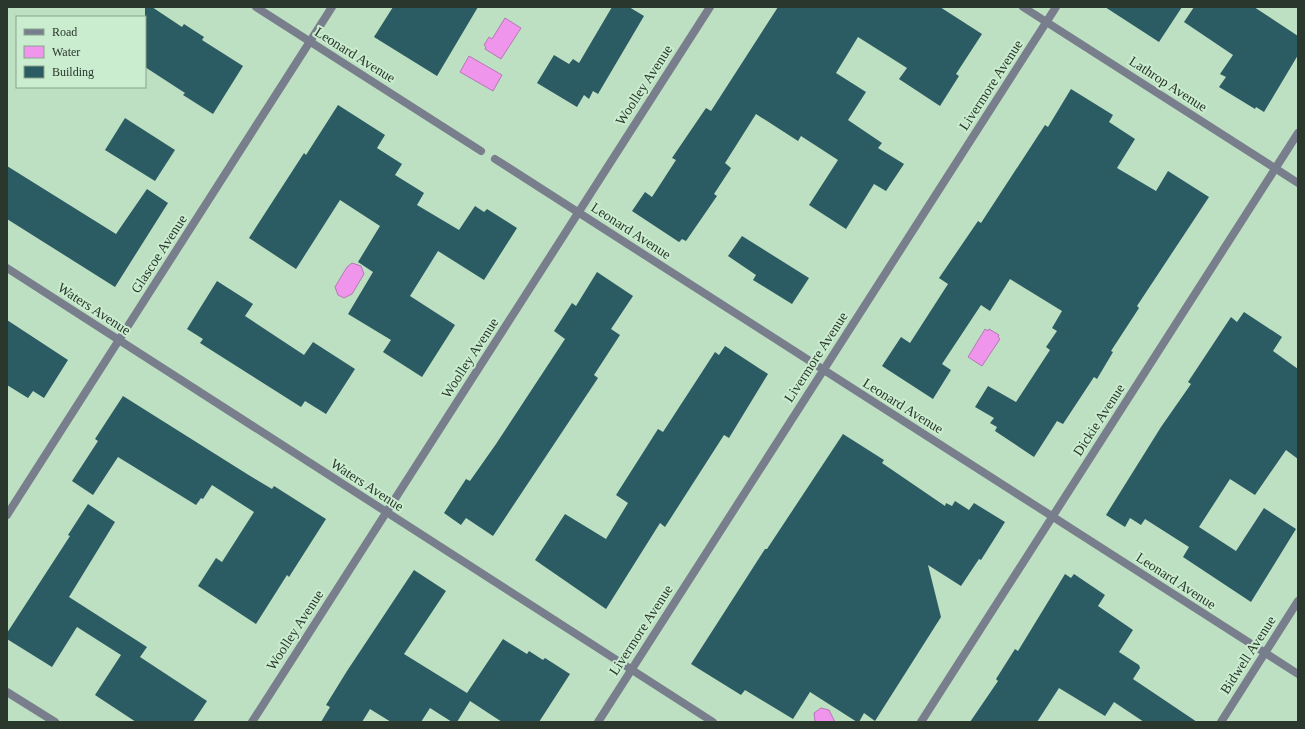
<svg xmlns="http://www.w3.org/2000/svg" width="1305" height="729" font-family="Georgia,serif">
	<style>
		.water { fill: #ef95eb; stroke: #b479b2 }
		.building { fill: #2c5c63 }
		.lines { fill: none; stroke-linecap: round; stroke-linejoin: round }
		.street { stroke: #797e8d; stroke-width: 8 }
		.labels { text-anchor: middle; dominant-baseline: central; stroke-width: 4; stroke-linejoin: round; paint-order: stroke }
		.street-label { font-size: 14px; fill: #2a372c; stroke: #caeccf }
	</style>
	<rect width="100%" height="100%" fill="#bddfc2"/>
	<!-- water -->
	<g class="water">
		<path d="M 505,18 L 521,28 L 501,59 L 485,49 L 486,47 L 484,45 L 489,37 L 492,39 Z"/>
		<path d="M 469,56 L 502,75 L 493,91 L 460,72 Z"/>
		<path d="M 352,263 L 361,266 L 364,274 L 352,294 L 344,298 L 338,295 L 335,287 L 347,267 Z"/>
		<path d="M 985,329 L 988,331 L 989,329 L 999,335 L 998,337 L 1000,339 L 982,366 L 968,357 Z"/>
		<path d="M 821,708 L 829,710 L 835,722 L 815,722 L 814,713 Z"/>
	</g>
	<!-- building -->
	<g class="building">
		<path d="M 145,7 L 152,7 L 182,27 L 184,24 L 204,37 L 202,40 L 243,66 L 213,114 L 183,95 L 185,93 L 145,67 Z"/>
		<path d="M 393,7 L 478,7 L 437,76 L 374,37 Z"/>
		<path d="M 612,7 L 629,7 L 644,16 L 598,94 L 593,91 L 589,99 L 584,95 L 577,107 L 537,83 L 554,55 L 569,64 L 573,59 L 579,63 Z"/>
		<path d="M 778,7 L 940,7 L 982,34 L 956,74 L 959,76 L 940,106 L 899,79 L 907,68 L 858,37 L 836,73 L 866,92 L 848,120 L 882,143 L 878,148 L 904,164 L 886,191 L 874,184 L 846,229 L 809,205 L 838,160 L 801,136 L 798,141 L 756,114 L 725,163 L 731,168 L 714,194 L 717,196 L 686,241 L 682,239 L 679,242 L 632,211 L 645,192 L 652,197 L 676,160 L 672,158 L 706,108 L 711,111 Z"/>
		<path d="M 1105,7 L 1182,7 L 1159,42 Z"/>
		<path d="M 1194,7 L 1254,7 L 1298,36 L 1298,55 L 1264,112 L 1256,107 L 1255,109 L 1219,87 L 1226,77 L 1220,74 L 1233,55 L 1184,22 Z"/>
		<path d="M 1071,89 L 1113,115 L 1109,122 L 1135,139 L 1117,168 L 1156,191 L 1168,171 L 1209,197 L 1137,306 L 1139,308 L 1111,351 L 1113,352 L 1097,379 L 1094,377 L 1063,424 L 1057,421 L 1034,457 L 995,431 L 997,427 L 990,423 L 994,418 L 975,407 L 988,386 L 1016,402 L 1050,350 L 1046,347 L 1057,331 L 1052,328 L 1062,311 L 1010,279 L 990,311 L 981,305 L 942,364 L 951,370 L 933,399 L 882,366 L 901,337 L 910,343 L 948,284 L 939,278 L 978,221 L 981,223 L 1045,125 L 1048,127 Z"/>
		<path d="M 338,105 L 385,135 L 377,148 L 402,164 L 395,175 L 424,193 L 417,205 L 459,230 L 475,206 L 484,212 L 487,209 L 517,228 L 484,280 L 438,251 L 410,296 L 455,325 L 422,377 L 383,352 L 391,340 L 348,314 L 373,272 L 358,262 L 380,226 L 340,200 L 296,269 L 249,238 L 304,153 L 306,155 Z"/>
		<path d="M 125,118 L 175,150 L 155,181 L 105,150 Z"/>
		<path d="M 7,166 L 116,234 L 147,189 L 168,203 L 115,287 L 7,219 Z"/>
		<path d="M 742,236 L 809,278 L 792,304 L 753,280 L 756,275 L 728,256 Z"/>
		<path d="M 597,272 L 633,296 L 611,329 L 620,335 L 594,375 L 598,378 L 493,536 L 466,518 L 461,525 L 444,513 L 466,479 L 470,481 L 496,444 L 565,339 L 554,331 L 572,303 L 576,306 Z"/>
		<path d="M 217,281 L 253,304 L 245,316 L 304,355 L 313,342 L 355,369 L 326,414 L 305,401 L 301,407 L 200,343 L 203,339 L 187,329 Z"/>
		<path d="M 1244,312 L 1282,337 L 1273,351 L 1298,369 L 1298,459 L 1286,450 L 1255,495 L 1230,479 L 1199,527 L 1236,551 L 1264,508 L 1296,529 L 1251,602 L 1183,557 L 1189,547 L 1145,519 L 1141,525 L 1130,518 L 1125,527 L 1106,515 L 1161,427 L 1191,384 L 1188,382 L 1231,317 L 1237,322 Z"/>
		<path d="M 7,320 L 68,360 L 44,398 L 33,391 L 28,398 L 7,385 Z"/>
		<path d="M 725,346 L 768,374 L 729,438 L 724,435 L 665,527 L 660,523 L 606,609 L 535,560 L 565,514 L 606,539 L 628,503 L 616,495 L 658,429 L 663,432 L 715,352 L 719,355 Z"/>
		<path d="M 123,396 L 247,474 L 272,489 L 274,486 L 326,519 L 289,577 L 287,575 L 256,624 L 198,586 L 216,558 L 222,562 L 254,512 L 212,485 L 203,499 L 201,498 L 196,505 L 118,457 L 93,495 L 72,481 L 98,441 L 95,439 Z"/>
		<path d="M 843,434 L 884,460 L 882,463 L 945,506 L 946,503 L 952,506 L 955,501 L 969,510 L 974,503 L 1005,522 L 981,560 L 979,559 L 961,586 L 928,565 L 941,617 L 875,721 L 864,713 L 859,722 L 857,722 L 810,692 L 793,719 L 745,690 L 741,695 L 691,664 L 765,549 L 767,549 Z"/>
		<path d="M 88,504 L 115,522 L 69,597 L 147,647 L 140,657 L 207,701 L 193,722 L 136,722 L 95,695 L 121,655 L 77,627 L 52,667 L 7,639 L 7,633 L 70,536 L 68,535 Z"/>
		<path d="M 414,570 L 446,591 L 404,654 L 467,693 L 503,639 L 527,654 L 529,651 L 543,660 L 545,658 L 570,674 L 539,722 L 502,722 L 470,701 L 457,722 L 452,722 L 430,708 L 421,722 L 391,722 L 370,709 L 362,722 L 321,722 L 330,707 L 326,705 L 347,671 Z"/>
		<path d="M 1065,574 L 1071,578 L 1074,574 L 1105,595 L 1098,606 L 1133,630 L 1119,652 L 1139,665 L 1140,668 L 1133,679 L 1197,722 L 1144,722 L 1114,702 L 1105,716 L 1059,688 L 1037,722 L 970,722 L 998,681 L 996,679 L 1015,649 L 1018,651 Z"/>
	</g>
	<g class="lines">
		<!-- street -->
		<g class="street">
			<path d="M 256,7 L 481,151"/>
			<path d="M 1023,7 L 1298,183"/>
			<path d="M 495,159 L 1298,674"/>
			<path d="M 7,268 L 713,722"/>
			<path d="M 7,515 L 332,7"/>
			<path d="M 7,692 L 55,722"/>
			<path d="M 252,722 L 710,7"/>
			<path d="M 598,722 L 1056,7"/>
			<path d="M 921,722 L 1298,133"/>
			<path d="M 1221,722 L 1298,601"/>
		</g>
	</g>
	<g class="labels">
		<!-- street labels -->
		<g class="street-label">
			<text transform="translate(355 55) rotate(32)">Leonard Avenue</text>
			<text transform="translate(1168 84) rotate(33)">Lathrop Avenue</text>
			<text transform="translate(644 85) rotate(-57)">Woolley Avenue</text>
			<text transform="translate(991 85) rotate(-57)">Livermore Avenue</text>
			<text transform="translate(631 231) rotate(33)">Leonard Avenue</text>
			<text transform="translate(159 254) rotate(-57)">Glascoe Avenue</text>
			<text transform="translate(94 309) rotate(33)">Waters Avenue</text>
			<text transform="translate(816 357) rotate(-57)">Livermore Avenue</text>
			<text transform="translate(470 358) rotate(-57)">Woolley Avenue</text>
			<text transform="translate(903 406) rotate(32)">Leonard Avenue</text>
			<text transform="translate(1099 420) rotate(-57)">Dickie Avenue</text>
			<text transform="translate(367 485) rotate(33)">Waters Avenue</text>
			<text transform="translate(1176 581) rotate(33)">Leonard Avenue</text>
			<text transform="translate(295 630) rotate(-57)">Woolley Avenue</text>
			<text transform="translate(641 630) rotate(-57)">Livermore Avenue</text>
			<text transform="translate(1248 655) rotate(-57)">Bidwell Avenue</text>
		</g>
	</g>
	<!-- border -->
	<rect width="1305" height="729" fill="none" stroke="#2a372c" stroke-width="16"/>
	<!-- legend -->
	<rect x="16" y="16" width="130" height="72" fill="#caeccf" stroke="#8aa48e"/>
	<rect x="24" y="29" width="20" height="6" fill="#797e8d" stroke="#8aa48e"/>
	<text x="52" y="36" font-size="12" fill="#2a372c">Road</text>
	<rect x="24" y="46" width="20" height="12" fill="#ef95eb" stroke="#8aa48e"/>
	<text x="52" y="56" font-size="12" fill="#2a372c">Water</text>
	<rect x="24" y="66" width="20" height="12" fill="#2c5c63" stroke="#8aa48e"/>
	<text x="52" y="76" font-size="12" fill="#2a372c">Building</text>
</svg>
